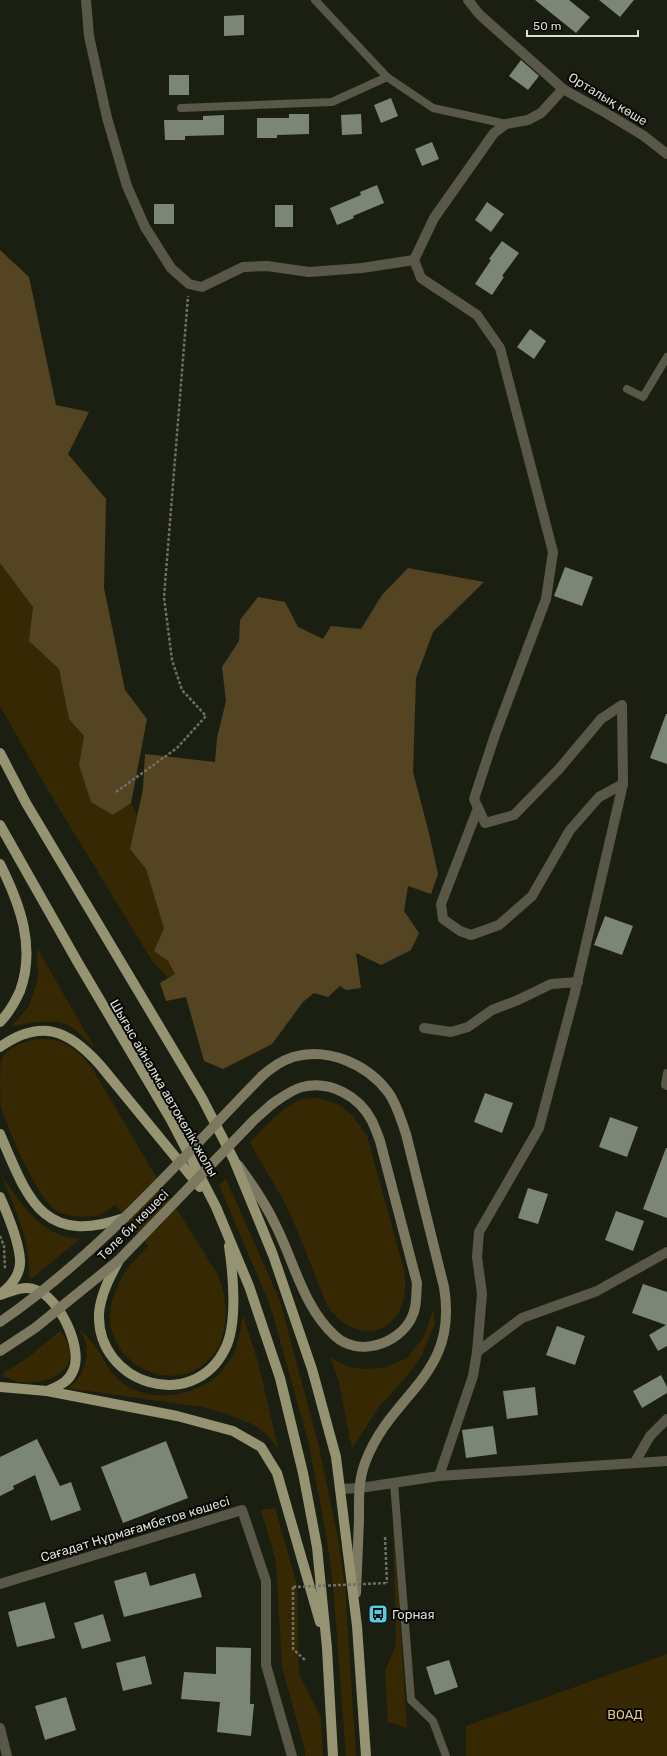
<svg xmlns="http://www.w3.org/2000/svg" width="667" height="1756" font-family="Rubik,sans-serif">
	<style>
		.green { fill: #372804 }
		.forest { fill: #544422 }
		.building { fill: #7b8679 }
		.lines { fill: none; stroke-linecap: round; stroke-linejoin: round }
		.path { stroke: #6d7165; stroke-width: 2.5; stroke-dasharray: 3 2; stroke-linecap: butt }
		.service { stroke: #595848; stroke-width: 8 }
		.minor { stroke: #595848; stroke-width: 10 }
		.secondary { stroke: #7c7960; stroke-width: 10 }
		.primary { stroke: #969372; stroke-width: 10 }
		.path-bridge { stroke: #6d7165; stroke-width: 2.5; stroke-dasharray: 3 2; stroke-linecap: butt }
		.secondary-bridge { stroke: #7c7960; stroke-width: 10 }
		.labels { text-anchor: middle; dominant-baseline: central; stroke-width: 4; stroke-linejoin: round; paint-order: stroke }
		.street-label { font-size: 13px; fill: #dbded5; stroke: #070804 }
		.poi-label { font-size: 13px; fill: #dbded5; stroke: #070804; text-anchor: start }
		.park-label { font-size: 13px; fill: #e2c488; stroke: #070804 }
	</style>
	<rect width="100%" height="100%" fill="#1b1f12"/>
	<!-- green -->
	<g class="green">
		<path d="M 0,562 L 34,607 L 29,641 L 59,669 L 69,719 L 84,736 L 79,765 L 113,815 L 131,803 L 138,818 L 130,849 L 146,869 L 165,928 L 154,951 L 168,961 L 175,974 L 168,978 L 153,962 L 49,792 L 0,706 Z"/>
		<path d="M 37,948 L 94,1047 C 86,1041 78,1031 70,1026 C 54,1018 27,1023 11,1027 L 29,1006 L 38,979 Z"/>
		<path d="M 36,1039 C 63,1039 75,1046 92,1068 L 149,1165 L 218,1275 C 226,1296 228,1312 223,1334 C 220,1347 215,1355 204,1364 C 172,1390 123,1370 112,1331 C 106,1312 115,1287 126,1271 C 132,1262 141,1254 148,1246 L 115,1205 C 110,1208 104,1213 99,1215 C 87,1218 68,1217 57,1211 C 38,1200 8,1129 1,1107 C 0,1103 0,1065 1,1061 C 6,1048 23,1042 36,1039 Z"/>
		<path d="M 319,1098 L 340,1105 L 352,1115 L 367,1136 L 404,1270 C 413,1325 368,1354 329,1309 C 313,1273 301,1234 282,1198 C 272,1179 260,1162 250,1142 C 265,1127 282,1106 303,1099 C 308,1098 314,1098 319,1098 Z"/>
		<path d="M 2,1177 C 23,1205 41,1237 80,1239 L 32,1278 L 29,1276 C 31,1241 15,1209 2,1177 Z"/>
		<path d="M 226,1179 L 280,1301 L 318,1443 L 337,1533 L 345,1585 L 356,1756 L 346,1756 L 333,1585 L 326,1534 L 309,1444 L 270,1305 L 219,1185 Z"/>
		<path d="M 433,1310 L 435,1323 L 422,1355 L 407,1376 L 378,1408 L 352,1449 L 339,1382 L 330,1357 L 338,1362 L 350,1367 L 362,1369 L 384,1368 L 407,1358 L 424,1337 Z"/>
		<path d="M 243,1316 L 258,1362 L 278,1448 L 266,1434 L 254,1425 L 225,1413 L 202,1407 L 67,1388 C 83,1380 90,1357 85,1341 C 84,1337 81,1333 79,1329 C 86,1336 93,1342 98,1350 C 104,1360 109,1371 118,1379 C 146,1405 193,1398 219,1374 C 224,1369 229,1361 233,1355 C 239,1344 240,1328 243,1316 Z"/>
		<path d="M 60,1331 C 94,1370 36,1395 4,1376 L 3,1373 L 29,1357 Z"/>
		<path d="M 275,1508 L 297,1585 L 299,1675 L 321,1717 L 323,1756 L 305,1756 L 305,1750 L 282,1667 L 276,1561 L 261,1510 Z"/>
		<path d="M 393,1515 L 407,1728 L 388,1722 L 385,1672 L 396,1644 Z"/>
		<path d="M 667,1654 L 667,1756 L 466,1756 L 466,1726 Z"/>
	</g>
	<!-- forest -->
	<g class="forest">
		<path d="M 0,250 L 29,277 L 56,405 L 89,412 L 68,454 L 106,499 L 104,588 L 125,690 L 147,719 L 131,803 L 113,815 L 91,802 L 79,765 L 84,736 L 69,719 L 59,669 L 29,641 L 33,607 L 0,563 Z"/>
		<path d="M 408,568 L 484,582 L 433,632 L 416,678 L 413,772 L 429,833 L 438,874 L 431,894 L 408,886 L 404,911 L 419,933 L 411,950 L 381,965 L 356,953 L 361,988 L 346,990 L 340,986 L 328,997 L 314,993 L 303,1002 L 272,1044 L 223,1069 L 204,1061 L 186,997 L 166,1001 L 160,983 L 175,974 L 168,961 L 154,951 L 164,928 L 146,869 L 130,849 L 143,789 L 145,754 L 215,762 L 217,738 L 226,701 L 222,667 L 239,641 L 240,620 L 258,597 L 285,602 L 298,627 L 323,639 L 331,626 L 361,629 L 382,595 Z"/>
	</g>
	<!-- building -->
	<g class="building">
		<path d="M 535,0 L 569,0 L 590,17 L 576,33 Z"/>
		<path d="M 599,0 L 634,0 L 620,17 Z"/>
		<path d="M 244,15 L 244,35 L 224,36 L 224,16 Z"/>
		<path d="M 521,60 L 539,76 L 528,90 L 509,76 Z"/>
		<rect x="169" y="75" width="20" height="20"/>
		<path d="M 391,98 L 398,116 L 381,123 L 374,105 Z"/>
		<path d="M 289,114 L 309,114 L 309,134 L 277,135 L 277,138 L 257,138 L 257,118 L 289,118 Z"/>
		<path d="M 361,114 L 362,134 L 342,135 L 341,115 Z"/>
		<path d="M 224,115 L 224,135 L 185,136 L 185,140 L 165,140 L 164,120 L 203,120 L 203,116 Z"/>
		<path d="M 432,142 L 439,159 L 422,166 L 415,149 Z"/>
		<path d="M 377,185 L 384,203 L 353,216 L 354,218 L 337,225 L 330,208 L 361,195 L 360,192 Z"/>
		<path d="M 487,202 L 504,214 L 491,232 L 475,220 Z"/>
		<rect x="154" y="204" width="20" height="20"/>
		<rect x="275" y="205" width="18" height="22"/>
		<path d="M 502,241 L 519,253 L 502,276 L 504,277 L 492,295 L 475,284 L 491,260 L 489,259 Z"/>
		<path d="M 530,329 L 546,341 L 534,359 L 517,347 Z"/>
		<path d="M 565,567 L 593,577 L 582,606 L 554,596 Z"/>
		<path d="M 666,714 L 667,714 L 667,764 L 650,758 Z"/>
		<path d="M 605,916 L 633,926 L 622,955 L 594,945 Z"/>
		<path d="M 485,1093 L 513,1103 L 502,1133 L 474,1122 Z"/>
		<path d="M 610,1117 L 638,1127 L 627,1157 L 599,1147 Z"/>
		<path d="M 666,1148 L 667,1148 L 667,1218 L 643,1209 Z"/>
		<path d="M 528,1188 L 548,1194 L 538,1224 L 518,1218 Z"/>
		<path d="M 616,1211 L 644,1221 L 633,1251 L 605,1240 Z"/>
		<path d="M 643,1284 L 667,1292 L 667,1346 L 658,1351 L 649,1335 L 666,1325 L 632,1313 Z"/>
		<path d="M 557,1326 L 585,1336 L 575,1365 L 546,1355 Z"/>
		<path d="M 661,1375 L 667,1387 L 667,1393 L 642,1408 L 633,1391 Z"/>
		<path d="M 535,1387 L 538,1415 L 507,1419 L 503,1391 Z"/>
		<path d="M 493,1426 L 497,1454 L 466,1458 L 462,1430 Z"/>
		<path d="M 37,1439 L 60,1486 L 71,1482 L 81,1510 L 51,1521 L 35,1475 L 13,1486 L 14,1489 L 0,1496 L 0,1457 Z"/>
		<path d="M 166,1441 L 188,1498 L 123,1523 L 101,1467 Z"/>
		<path d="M 146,1572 L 150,1586 L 195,1573 L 202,1597 L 124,1617 L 114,1581 Z"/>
		<path d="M 45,1602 L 55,1638 L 17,1647 L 8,1612 Z"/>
		<path d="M 103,1614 L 111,1641 L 82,1649 L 74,1623 Z"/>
		<path d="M 216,1647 L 251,1648 L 250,1704 L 254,1704 L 251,1736 L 217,1732 L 220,1702 L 181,1699 L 184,1672 L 216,1674 Z"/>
		<path d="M 145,1656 L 152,1684 L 123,1691 L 116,1663 Z"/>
		<path d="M 449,1660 L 458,1687 L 435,1695 L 426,1667 Z"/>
		<path d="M 66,1697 L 76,1730 L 45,1740 L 35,1706 Z"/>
	</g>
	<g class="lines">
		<!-- path -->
		<g class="path">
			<path d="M 116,792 L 177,748 L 206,716 L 182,690 L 172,660 L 164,597 L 188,296"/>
			<path d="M 0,1236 L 4,1246 L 5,1270"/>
			<path d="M 385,1537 L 387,1583"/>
			<path d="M 293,1587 L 293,1649 L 305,1660"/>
		</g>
		<!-- service -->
		<g class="service">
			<path d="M 315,0 L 387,77 L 433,108 L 506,124"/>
			<path d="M 181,108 L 332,102 L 387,77"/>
			<path d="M 627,389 L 643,397 L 667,357"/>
			<path d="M 667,1073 L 665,1085 L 667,1086"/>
			<path d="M 394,1483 L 411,1700 L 433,1721 L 446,1756"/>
		</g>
		<!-- minor -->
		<g class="minor">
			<path d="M 86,0 L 89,36 L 107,118 L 127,186 L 145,227 L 171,268 L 189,284 L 202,287 L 243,267 L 267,266 L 309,272 L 362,268 L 414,260"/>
			<path d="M 468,0 L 479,14 L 563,89 L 606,113 L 644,136 L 667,154"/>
			<path d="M 478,808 L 441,904 L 443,919 L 460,931 L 471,935 L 499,925 L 532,896 L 570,830 L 599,797 L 623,784"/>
			<path d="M 424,1028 L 451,1032 L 468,1027 L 492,1010 L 518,1000 L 551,984 L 578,982"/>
			<path d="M 477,1352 L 522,1318 L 597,1291 L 667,1252"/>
			<path d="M 635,1462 L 650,1436 L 667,1419"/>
			<path d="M 439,1476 L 473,1376 L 477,1352 L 482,1294 L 477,1257 L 479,1232 L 539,1128 L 574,996 L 623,784 L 622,705 L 601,719 L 559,769 L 514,815 L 485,823 L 474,799 L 495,735 L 546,599 L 553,552 L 500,348 L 477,315 L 421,278 L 414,260 L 434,218 L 494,133 L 506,124 L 528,120 L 541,113 L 563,89"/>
			<path d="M 340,1489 L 360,1488 L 439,1476 L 667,1461"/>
			<path d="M 0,1584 L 242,1510 L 266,1581 L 266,1665 L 292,1756"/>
			<path d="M 0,1728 L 7,1756"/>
		</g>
		<!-- secondary -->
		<g class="secondary">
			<path d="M 262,1076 C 271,1068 281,1061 293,1057 C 328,1047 367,1064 388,1092 C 397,1104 401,1120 406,1134 L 444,1287 C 459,1377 391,1392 365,1463 C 358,1481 359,1501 359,1520 C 358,1544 357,1569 356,1593"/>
			<path d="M 238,1165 C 252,1184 265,1203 275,1224 C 294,1261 303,1307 335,1336 C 358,1357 397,1345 411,1319 C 417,1308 416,1296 417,1283 L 380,1141 C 378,1135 375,1128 372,1121 C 359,1096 330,1080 302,1087 C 291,1090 281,1098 272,1104"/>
		</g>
		<!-- primary -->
		<g class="primary">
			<path d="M 0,753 L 26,803 L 202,1098 L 234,1160 L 273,1255 L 312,1369 L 336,1457 L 357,1626 L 366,1756"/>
			<path d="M 0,825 L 77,961 L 171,1120 L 216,1207 L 249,1286 L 280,1378 L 303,1473 L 317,1547 L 327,1648 L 333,1756"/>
			<path d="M 0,864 C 20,904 36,947 20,991 C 15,1002 9,1013 0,1022"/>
			<path d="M 0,1047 C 41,1018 69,1030 100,1065 L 200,1187"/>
			<path d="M 0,1134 C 28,1199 42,1246 124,1218"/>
			<path d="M 0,1197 C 8,1215 19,1241 20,1260 C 21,1273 12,1285 3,1292"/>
			<path d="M 119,1260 C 110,1277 101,1293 99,1313 C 96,1384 193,1414 225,1349 C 238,1324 233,1273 229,1246"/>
			<path d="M 0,1295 C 12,1291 24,1285 36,1290 C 59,1297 84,1349 73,1371 C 68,1383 58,1386 47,1391"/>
			<path d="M 0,1387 L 47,1391 L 177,1416 L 233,1431 L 261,1447 L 277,1473 L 320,1622"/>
		</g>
		<!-- path-bridge -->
		<path class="path-bridge" d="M 293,1587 L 387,1583"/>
		<!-- secondary-bridge -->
		<g class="secondary-bridge">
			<path d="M 0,1322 C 99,1254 179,1161 262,1076"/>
			<path d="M 0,1351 L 35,1328 L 119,1260 L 254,1120 L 272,1104"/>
		</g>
	</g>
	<!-- icons -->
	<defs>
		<g id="bus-square" transform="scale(1)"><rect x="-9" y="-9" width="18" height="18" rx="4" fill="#58c9e3" stroke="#070804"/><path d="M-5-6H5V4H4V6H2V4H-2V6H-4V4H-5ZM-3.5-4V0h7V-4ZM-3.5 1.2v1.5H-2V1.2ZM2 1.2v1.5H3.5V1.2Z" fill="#111"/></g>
	</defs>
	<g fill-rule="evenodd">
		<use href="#bus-square" x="378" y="1614"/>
	</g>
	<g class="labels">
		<!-- street labels -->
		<g class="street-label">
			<text transform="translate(608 99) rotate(31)">Орталық көше</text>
			<text transform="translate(164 1088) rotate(60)">Шығыс айналма автокөлік жолы</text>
			<text transform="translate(133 1225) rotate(-45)">Төле би көшесі</text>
			<text transform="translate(135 1529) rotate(-17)">Сағадат Нұрмағамбетов көшесі</text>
		</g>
		<!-- poi labels -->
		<g class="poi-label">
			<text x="392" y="1614">Горная</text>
		</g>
		<!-- park labels -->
		<g class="park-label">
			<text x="625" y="1714">ВОАД</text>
		</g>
	</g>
	<!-- scale -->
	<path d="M527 30v6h111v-6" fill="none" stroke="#dbded5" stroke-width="2"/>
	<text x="533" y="30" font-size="12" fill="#dbded5" stroke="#070804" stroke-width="3" paint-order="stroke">50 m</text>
</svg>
